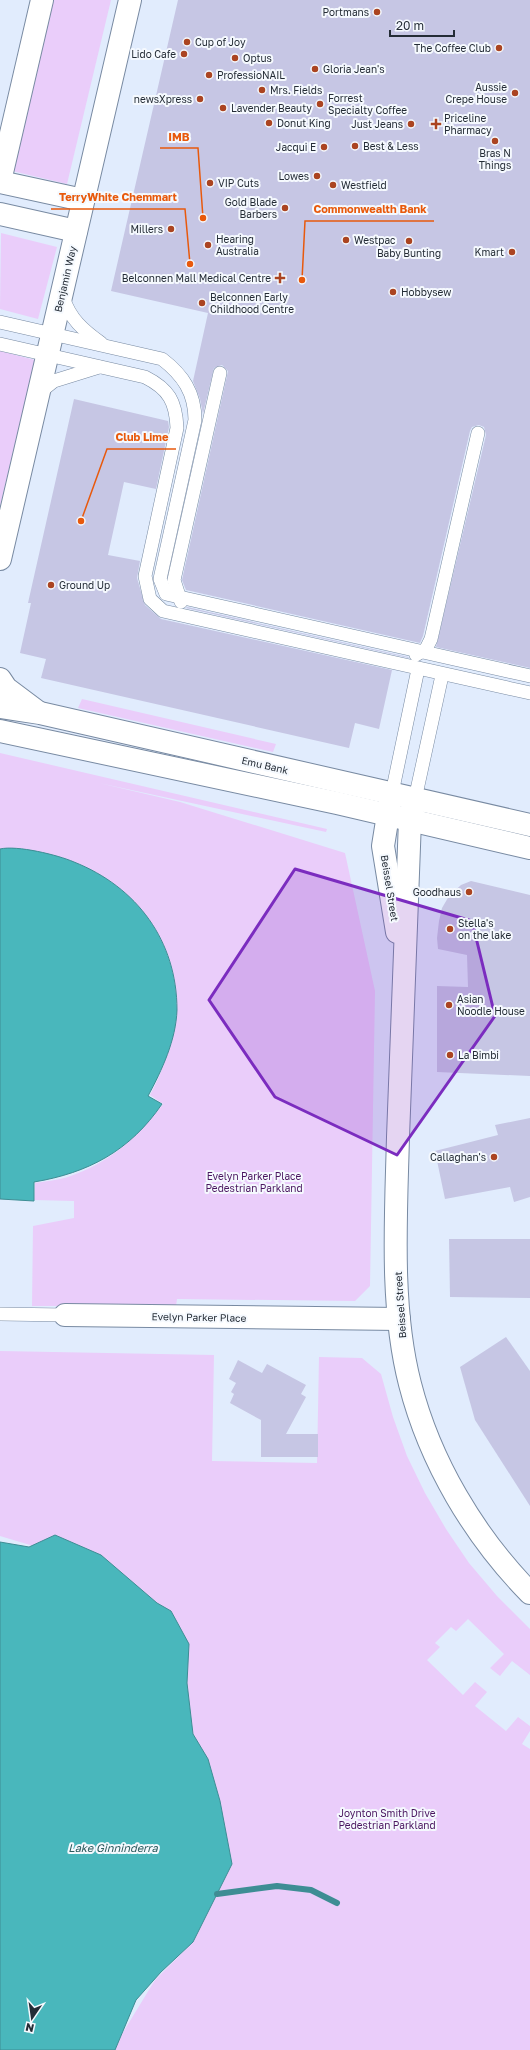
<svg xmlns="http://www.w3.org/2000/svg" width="530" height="2050" font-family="'Golos Text',sans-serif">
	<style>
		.green { fill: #eacdfa }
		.water { fill: #49b7bc; stroke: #3e8d94 }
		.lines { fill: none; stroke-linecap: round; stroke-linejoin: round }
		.stream { stroke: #3e8d94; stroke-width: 6 }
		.building { fill: #c6c6e4 }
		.lane-casing { stroke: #788aa2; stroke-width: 14 }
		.street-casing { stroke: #788aa2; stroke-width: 24 }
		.secondary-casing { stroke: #788aa2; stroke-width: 24 }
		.lane { stroke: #fff; stroke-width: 13 }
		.street { stroke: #fff; stroke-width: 22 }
		.secondary { stroke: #fff; stroke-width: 22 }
		.marked { fill: #7b2cbf; fill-opacity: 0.2; stroke: #7b2cbf; stroke-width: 3; stroke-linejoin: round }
		.poi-dot { fill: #ab4421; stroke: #f5f9fe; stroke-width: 1.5 }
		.labels { text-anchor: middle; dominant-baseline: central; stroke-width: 4; stroke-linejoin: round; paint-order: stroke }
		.poi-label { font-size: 10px; fill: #242c36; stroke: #f5f9fe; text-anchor: start }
		.street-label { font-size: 10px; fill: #242c36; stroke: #f5f9fe }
		.park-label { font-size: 10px; fill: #4a1660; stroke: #f5f9fe }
		.water-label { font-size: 11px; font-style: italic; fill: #2b5a5c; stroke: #f5f9fe }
		.leader { fill: none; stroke: #e8590c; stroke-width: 1.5 }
		.callout-dot { fill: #e8590c; stroke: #f5f9fe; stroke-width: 1.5 }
		.callout-label { font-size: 11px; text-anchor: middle; font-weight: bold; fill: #e8590c; stroke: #f5f9fe; stroke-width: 4; stroke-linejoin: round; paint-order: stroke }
	</style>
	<rect width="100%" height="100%" fill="#e1ecfd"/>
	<!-- green -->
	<g class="green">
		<path d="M 53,0 L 111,0 L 67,184 L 12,171 Z"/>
		<path d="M 1,233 L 57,247 L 38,319 L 0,309 Z"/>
		<path d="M 0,351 L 35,360 L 0,506 Z"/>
		<path d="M 82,699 L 276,744 L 273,752 L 78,708 Z"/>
		<path d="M 0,753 L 327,829 L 326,832 L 99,783 L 180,802 L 345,853 L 375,991 L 370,1286 L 355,1301 L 177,1299 L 176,1306 L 32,1306 L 33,1226 L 74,1218 L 74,1201 L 34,1200 L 35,1183 C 46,1181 58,1180 68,1177 C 111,1162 135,1139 163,1104 L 150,1095 C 163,1071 170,1048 174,1021 L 0,854 Z"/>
		<path d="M 0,1351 L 214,1355 L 212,1461 L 317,1463 L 319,1357 L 362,1358 L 381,1374 L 393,1417 L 407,1456 L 425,1493 L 446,1529 L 469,1563 L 497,1596 L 530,1629 L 530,1675 L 512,1661 L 500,1676 L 490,1668 L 504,1654 L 468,1619 L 456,1631 L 451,1627 L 435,1643 L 440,1647 L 427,1660 L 463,1695 L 475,1682 L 487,1692 L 475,1706 L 506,1731 L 518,1717 L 530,1726 L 530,1731 L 522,1744 L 530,1749 L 530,2050 L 115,2050 L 122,2034 L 155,1980 L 193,1942 L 232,1864 L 220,1801 L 208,1759 L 193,1734 L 187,1683 L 189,1644 L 171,1611 L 157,1603 L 145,1593 L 40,1548 L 0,1536 Z"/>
	</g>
	<!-- water -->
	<g class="water">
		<path d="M 0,849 C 17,845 58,855 74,862 C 137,887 177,941 177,1010 C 176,1040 162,1070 148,1096 L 162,1104 C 130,1151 88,1173 34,1182 L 34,1201 L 0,1199 Z"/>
		<path d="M 55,1535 L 101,1555 L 157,1603 L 171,1611 L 189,1644 L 187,1683 L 193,1734 L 208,1759 L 220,1801 L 232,1864 L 193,1942 L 161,1972 L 136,2000 L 115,2050 L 0,2050 L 0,1542 L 29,1547 Z"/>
	</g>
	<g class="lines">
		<!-- stream -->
		<path class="stream" d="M 217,1894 L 277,1886 L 311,1890 L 337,1903"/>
	</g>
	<!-- building -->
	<g class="building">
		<path d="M 178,0 L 530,0 L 530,668 L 436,647 L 486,435 L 484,427 L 479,425 L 472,427 L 470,431 L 423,636 L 420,643 L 186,590 L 182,580 L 228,371 L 222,365 L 214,368 L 203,414 L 200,399 L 193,381 L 208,313 L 111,291 Z"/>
		<path d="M 74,399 L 168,421 L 169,427 L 156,489 L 124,482 L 108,555 L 140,561 L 137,578 L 145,605 L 161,619 L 392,670 L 379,729 L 355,723 L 349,748 L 41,678 L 46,659 L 20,653 L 31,603 L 28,603 Z"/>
		<path d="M 187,607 L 408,657 L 409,658 L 186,608 Z"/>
		<path d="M 471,881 L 530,895 L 530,1076 L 437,1072 L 437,986 L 468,987 L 467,955 L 438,949 L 437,938 L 439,921 L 442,908 L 449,896 L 461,885 Z"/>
		<path d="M 530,1118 L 530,1197 L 514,1202 L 510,1187 L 445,1199 L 435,1151 L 498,1135 L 495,1125 Z"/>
		<path d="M 449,1239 L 530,1239 L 530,1298 L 450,1297 Z"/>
		<path d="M 506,1337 L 530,1371 L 530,1506 L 475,1420 L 460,1367 Z"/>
		<path d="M 238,1360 L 262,1373 L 267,1364 L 306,1385 L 301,1394 L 306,1397 L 286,1434 L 318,1434 L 318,1457 L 261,1457 L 261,1420 L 230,1403 L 234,1394 L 231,1392 L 236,1383 L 229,1379 Z"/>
	</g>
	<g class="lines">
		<!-- lane casing -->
		<g class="lane-casing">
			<g id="lane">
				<path d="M 63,297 C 70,319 83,330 101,343"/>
				<path d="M 0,322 L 162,359 C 183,375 195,393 195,420 L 160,579 L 166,594 L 530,676"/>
				<path d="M 0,344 L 145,377 C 169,389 176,402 177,428 L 145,576 L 150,599 L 163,611 L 530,693"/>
				<path d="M 39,393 L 54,381 L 99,367"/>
				<path d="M 181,602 L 174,580 L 220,373"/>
				<path d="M 416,655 L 426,649 L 431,639 L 478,433"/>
				<path d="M 392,793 L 417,674"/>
				<path d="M 415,799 L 441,680"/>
				<path d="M 0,1314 L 65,1315"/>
			</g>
		</g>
		<!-- street casing -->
		<g class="street-casing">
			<g id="street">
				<path d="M 0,182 L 83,200"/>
				<path d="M 0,214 L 76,231"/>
				<path d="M 391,796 L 383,846 L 397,932"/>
				<path d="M 414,802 L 410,820 C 406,926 402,1031 398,1137 C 396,1216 390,1307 410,1384 C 430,1462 474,1536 530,1593"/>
				<path d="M 65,1315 L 399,1319"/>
			</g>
		</g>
		<!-- secondary casing -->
		<g class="secondary-casing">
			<g id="secondary">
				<path d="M 0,181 L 42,0"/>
				<path d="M 0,559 L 130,0"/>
				<path d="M 0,679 L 6,688 L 38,712"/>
				<path d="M 0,707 L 40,713 L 530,825"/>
				<path d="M 0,731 L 337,803 L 530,848"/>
			</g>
		</g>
		<!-- lane -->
		<use href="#lane" class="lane"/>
		<!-- street -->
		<use href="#street" class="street"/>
		<!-- secondary -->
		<use href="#secondary" class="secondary"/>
	</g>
	<!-- marked area -->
	<path class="marked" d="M 295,869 L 472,921 L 495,1016 L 397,1155 L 275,1097 L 209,1000 Z"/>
	<!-- markers -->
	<g class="poi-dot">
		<circle cx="377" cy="12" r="4"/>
		<circle cx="187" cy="42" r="4"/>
		<circle cx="499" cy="48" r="4"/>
		<circle cx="184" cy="54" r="4"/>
		<circle cx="235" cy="58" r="4"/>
		<circle cx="315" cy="69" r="4"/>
		<circle cx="209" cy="75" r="4"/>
		<circle cx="262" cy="90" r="4"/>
		<circle cx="515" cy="93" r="4"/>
		<circle cx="200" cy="99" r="4"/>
		<circle cx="320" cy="104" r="4"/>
		<circle cx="223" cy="108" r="4"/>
		<circle cx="269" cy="123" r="4"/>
		<circle cx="411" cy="124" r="4"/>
		<path d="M434 118h4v4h4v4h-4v4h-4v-4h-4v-4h4z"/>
		<circle cx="495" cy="141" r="4"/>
		<circle cx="355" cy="146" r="4"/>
		<circle cx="324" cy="147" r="4"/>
		<circle cx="317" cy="176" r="4"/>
		<circle cx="210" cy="183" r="4"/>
		<circle cx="333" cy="185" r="4"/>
		<circle cx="285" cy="208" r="4"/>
		<circle cx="171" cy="229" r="4"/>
		<circle cx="346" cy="240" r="4"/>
		<circle cx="409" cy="241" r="4"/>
		<circle cx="208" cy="245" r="4"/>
		<circle cx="512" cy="252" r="4"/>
		<path d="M278 272h4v4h4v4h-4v4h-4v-4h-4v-4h4z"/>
		<circle cx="393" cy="292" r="4"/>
		<circle cx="202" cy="303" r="4"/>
		<circle cx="51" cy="585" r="4"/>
		<circle cx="469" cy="892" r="4"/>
		<circle cx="450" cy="929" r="4"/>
		<circle cx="449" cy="1005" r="4"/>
		<circle cx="450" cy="1055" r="4"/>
		<circle cx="494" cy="1157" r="4"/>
	</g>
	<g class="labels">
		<!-- poi labels -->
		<g class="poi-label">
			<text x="369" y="12" text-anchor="end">Portmans</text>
			<text x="195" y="42">Cup of Joy</text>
			<text x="491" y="48" text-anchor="end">The Coffee Club</text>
			<text x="176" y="54" text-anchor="end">Lido Cafe</text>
			<text x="243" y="58">Optus</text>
			<text x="323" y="69">Gloria Jean's</text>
			<text x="217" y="75">ProfessioNAIL</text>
			<text x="507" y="87" text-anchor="end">Aussie<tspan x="507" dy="12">Crepe House</tspan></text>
			<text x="270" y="90">Mrs. Fields</text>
			<text x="328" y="98">Forrest<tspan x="328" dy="12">Specialty Coffee</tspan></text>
			<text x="192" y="99" text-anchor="end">newsXpress</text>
			<text x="231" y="108">Lavender Beauty</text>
			<text x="444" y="118">Priceline<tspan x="444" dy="12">Pharmacy</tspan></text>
			<text x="277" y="123">Donut King</text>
			<text x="403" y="124" text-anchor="end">Just Jeans</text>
			<text x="363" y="146">Best &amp; Less</text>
			<text x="316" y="147" text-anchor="end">Jacqui E</text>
			<text x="495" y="153" text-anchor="middle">Bras N<tspan x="495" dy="12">Things</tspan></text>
			<text x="309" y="176" text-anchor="end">Lowes</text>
			<text x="218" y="183">VIP Cuts</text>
			<text x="341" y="185">Westfield</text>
			<text x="277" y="202" text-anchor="end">Gold Blade<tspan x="277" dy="12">Barbers</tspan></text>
			<text x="163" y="229" text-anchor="end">Millers</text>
			<text x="216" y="239">Hearing<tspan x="216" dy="12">Australia</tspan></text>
			<text x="354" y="240">Westpac</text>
			<text x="504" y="252" text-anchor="end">Kmart</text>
			<text x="409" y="253" text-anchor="middle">Baby Bunting</text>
			<text x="271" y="278" text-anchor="end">Belconnen Mall Medical Centre</text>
			<text x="401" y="292">Hobbysew</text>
			<text x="210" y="297">Belconnen Early<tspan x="210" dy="12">Childhood Centre</tspan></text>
			<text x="59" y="585">Ground Up</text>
			<text x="461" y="892" text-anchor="end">Goodhaus</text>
			<text x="458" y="923">Stella's<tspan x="458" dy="12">on the lake</tspan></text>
			<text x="457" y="999">Asian<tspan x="457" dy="12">Noodle House</tspan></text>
			<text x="458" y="1055">La Bimbi</text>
			<text x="486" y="1157" text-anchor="end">Callaghan's</text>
		</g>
		<!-- street labels -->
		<g class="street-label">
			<text transform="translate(65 279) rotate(-77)">Benjamin Way</text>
			<text transform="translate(265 765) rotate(13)">Emu Bank</text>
			<text transform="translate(390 888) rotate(81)">Beissel Street</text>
			<text transform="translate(400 1305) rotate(-94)">Beissel Street</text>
			<text transform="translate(199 1317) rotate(1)">Evelyn Parker Place</text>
		</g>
		<!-- park labels -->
		<g class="park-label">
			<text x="254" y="1176">Evelyn Parker Place<tspan x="254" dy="12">Pedestrian Parkland</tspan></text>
			<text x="387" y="1813">Joynton Smith Drive<tspan x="387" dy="12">Pedestrian Parkland</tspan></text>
		</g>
		<!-- water labels -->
		<g class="water-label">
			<text x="113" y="1847">Lake Ginninderra</text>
		</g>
	</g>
	<!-- callouts -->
	<path class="leader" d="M203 218L198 148H160M190 264L185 209H51M302 280L305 221H434M81 521L107 449H176"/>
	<g class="callout-dot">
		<circle cx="203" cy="218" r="4"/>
		<circle cx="190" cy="264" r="4"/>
		<circle cx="302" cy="280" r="4"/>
		<circle cx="81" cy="521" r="4"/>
	</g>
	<g class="callout-label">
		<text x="179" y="141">IMB</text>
		<text x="118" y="201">TerryWhite Chemmart</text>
		<text x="370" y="213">Commonwealth Bank</text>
		<text x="142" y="441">Club Lime</text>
	</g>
	<!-- north arrow -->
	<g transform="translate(32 2018) rotate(193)" stroke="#f5f9fe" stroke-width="3" paint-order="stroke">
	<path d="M0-3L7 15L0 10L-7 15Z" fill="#242c36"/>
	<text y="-6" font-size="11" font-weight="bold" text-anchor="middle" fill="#242c36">N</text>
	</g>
	<!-- scale -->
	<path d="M390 30v6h64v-6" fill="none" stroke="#242c36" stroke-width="2"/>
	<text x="396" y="30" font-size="12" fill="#242c36" stroke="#f5f9fe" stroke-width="3" paint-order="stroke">20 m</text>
</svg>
